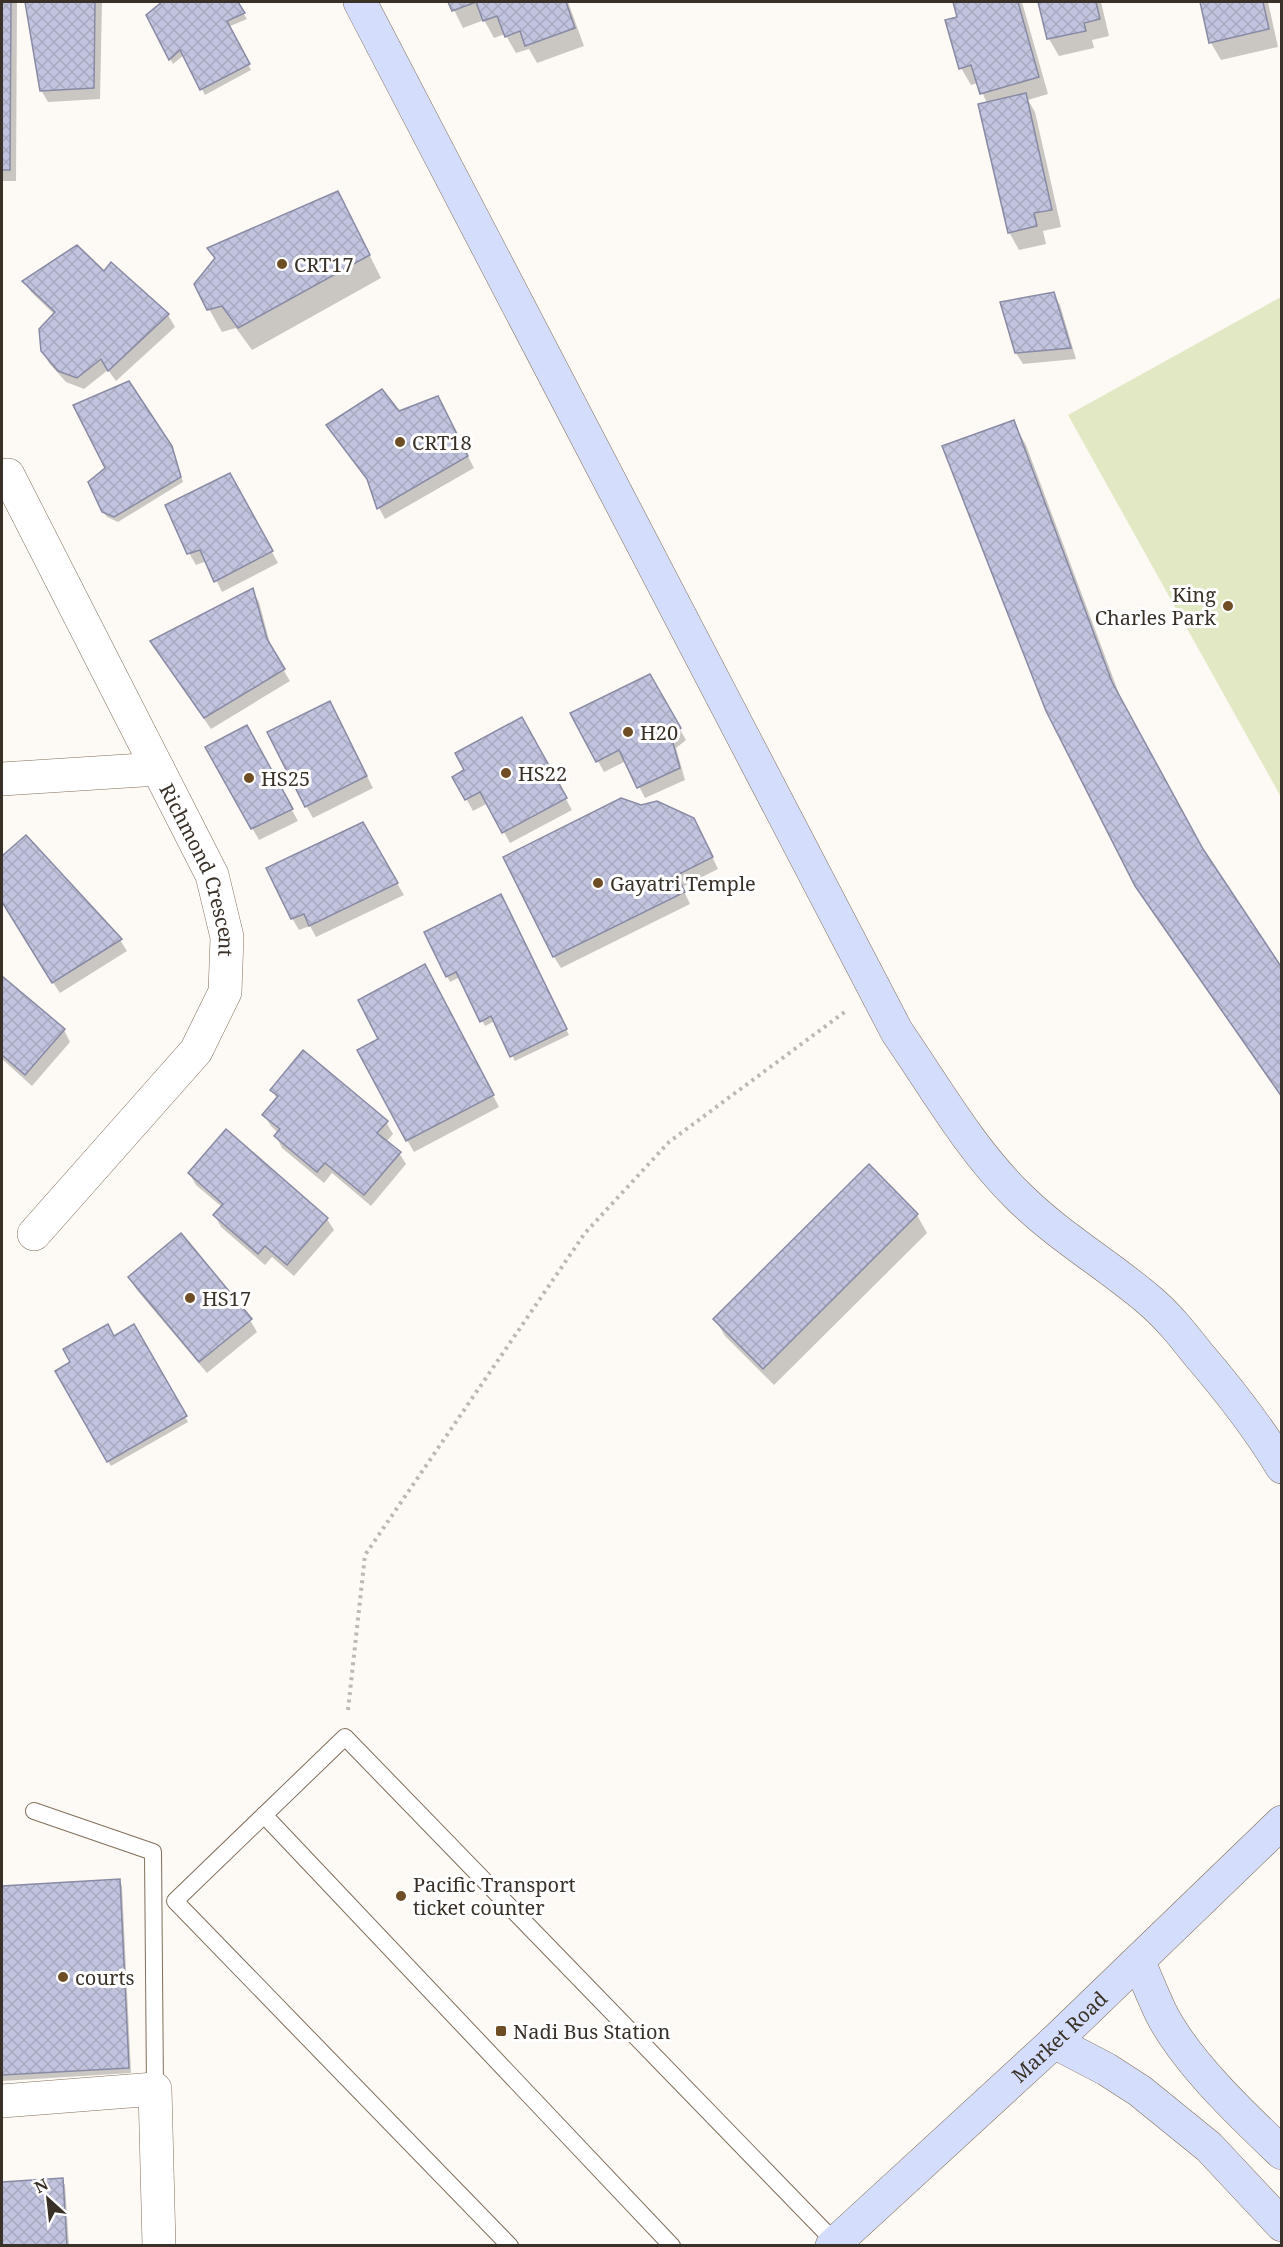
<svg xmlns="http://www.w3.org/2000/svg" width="1283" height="2247" font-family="'Noto Serif',serif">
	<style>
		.grass { fill: #e3e8c4 }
		.shadow { fill: #0003 }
		.building { fill: url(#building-cross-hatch); stroke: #898aa4; stroke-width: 1.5 }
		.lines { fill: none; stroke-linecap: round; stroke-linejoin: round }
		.service-casing { stroke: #806f5a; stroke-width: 18 }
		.minor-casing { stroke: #806f5a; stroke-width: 34 }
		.secondary-casing { stroke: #806f5a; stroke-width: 34 }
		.path { stroke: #bdb8b1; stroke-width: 4; stroke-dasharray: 3 4.5; stroke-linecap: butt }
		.service { stroke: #fff; stroke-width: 16 }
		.minor { stroke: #fff; stroke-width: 33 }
		.secondary { stroke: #d4defc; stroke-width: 33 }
		.poi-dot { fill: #6f4e25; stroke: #fff; stroke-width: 2 }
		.labels { text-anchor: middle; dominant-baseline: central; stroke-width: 6; stroke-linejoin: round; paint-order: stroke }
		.poi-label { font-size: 20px; fill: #393128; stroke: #fff; text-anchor: start }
		.street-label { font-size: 20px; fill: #393128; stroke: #fff }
	</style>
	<defs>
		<pattern id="building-cross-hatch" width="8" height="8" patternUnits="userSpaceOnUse" patternTransform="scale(1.5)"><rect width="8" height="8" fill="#c2c4df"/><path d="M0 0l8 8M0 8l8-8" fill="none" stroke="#a7a9bf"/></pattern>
	</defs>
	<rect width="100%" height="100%" fill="#fdf9f4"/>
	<!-- grass -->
	<path class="grass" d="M 1281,297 L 1281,797 L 1068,415 Z"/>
	<!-- shadow -->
	<g class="shadow">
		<path d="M 2,2 L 17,2 L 16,181 L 2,181 Z"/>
		<path d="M 27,2 L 102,2 L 100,99 L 48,102 L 41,90 Z"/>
		<path d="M 164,2 L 236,2 L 247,19 L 228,27 L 251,70 L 205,95 L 184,55 L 173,64 L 147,15 Z"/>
		<path d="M 450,2 L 568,2 L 584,46 L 537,63 L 529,49 L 516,53 L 505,34 L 494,38 L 484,20 L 463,28 Z"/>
		<path d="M 954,2 L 1022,2 L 1048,94 L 1028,100 L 1035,112 L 1061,227 L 1043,231 L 1046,244 L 1019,250 L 1009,232 L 987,103 L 978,83 L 971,85 L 961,68 L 959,18 Z"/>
		<path d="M 1040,2 L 1101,2 L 1109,36 L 1092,40 L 1094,48 L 1059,56 L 1049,39 Z"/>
		<path d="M 1202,2 L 1268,2 L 1278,47 L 1221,60 L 1211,43 Z"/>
		<path d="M 338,192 L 381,278 L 252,350 L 236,328 L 222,332 L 209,309 L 216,260 L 209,249 Z"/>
		<path d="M 112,264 L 168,315 L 175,327 L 116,381 L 108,370 L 84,389 L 66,382 L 49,363 L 42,351 L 55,315 L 31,292 L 24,281 L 104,273 Z"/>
		<path d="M 1053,294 L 1060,305 L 1076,359 L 1023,364 L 1016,353 Z"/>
		<path d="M 444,409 L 474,468 L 385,519 L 379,508 L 370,484 L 328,426 L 398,413 Z"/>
		<path d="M 1013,422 L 1026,445 L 1124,707 L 1206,856 L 1282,971 L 1282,1098 L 1150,909 L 1137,885 Z"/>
		<path d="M 174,453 L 183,482 L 118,522 L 107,517 L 103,512 Z"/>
		<path d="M 236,486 L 278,563 L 222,592 L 207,561 L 196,565 L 189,553 Z"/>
		<path d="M 252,590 L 259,602 L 272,651 L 290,681 L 211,729 L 159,653 Z"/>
		<path d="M 649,676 L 686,740 L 676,748 L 685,780 L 645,798 L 626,761 L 604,772 L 598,761 Z"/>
		<path d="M 336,714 L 373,788 L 313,818 L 306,806 Z"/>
		<path d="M 522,719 L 572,810 L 510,843 L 488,803 L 473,811 L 454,777 L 466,770 Z"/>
		<path d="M 246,727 L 298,821 L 259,840 L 207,748 Z"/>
		<path d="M 362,824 L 404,895 L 316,937 L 310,926 L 299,930 L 292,918 Z"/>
		<path d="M 700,831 L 718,869 L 682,887 L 690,904 L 561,968 L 554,957 Z"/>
		<path d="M 26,837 L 120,940 L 127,951 L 60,993 L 30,948 L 2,899 L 2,858 Z"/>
		<path d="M 503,901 L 569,1035 L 515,1061 L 495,1021 L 485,1026 L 460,977 L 450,982 L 447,976 Z"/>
		<path d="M 431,977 L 499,1107 L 414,1152 L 407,1140 L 380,1040 Z"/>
		<path d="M 2,978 L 64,1030 L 70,1042 L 32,1086 L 2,1059 Z"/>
		<path d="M 272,1090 L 386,1122 L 393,1134 L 386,1142 L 399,1153 L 406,1164 L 371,1206 L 332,1173 L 324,1183 L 282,1148 L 276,1136 L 278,1133 L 271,1126 L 264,1115 L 277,1099 Z"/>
		<path d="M 869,1166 L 917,1215 L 927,1233 L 774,1385 L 725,1336 L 715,1319 Z"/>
		<path d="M 189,1173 L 327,1219 L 334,1230 L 294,1276 L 272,1257 L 265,1265 L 221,1227 L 215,1215 L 222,1207 L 196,1185 Z"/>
		<path d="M 129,1277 L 250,1320 L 257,1332 L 207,1373 L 136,1289 Z"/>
		<path d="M 134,1326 L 188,1422 L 111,1466 L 57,1372 Z"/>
		<path d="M 119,1881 L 122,1886 L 131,2073 L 2,2081 L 2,1888 Z"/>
		<path d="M 62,2180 L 65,2185 L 69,2246 L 2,2246 L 2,2184 Z"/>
	</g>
	<!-- building -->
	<g class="building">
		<path d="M 2,2 L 11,2 L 10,170 L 2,170 Z"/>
		<path d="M 25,2 L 95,2 L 94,88 L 40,91 Z"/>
		<path d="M 162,2 L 238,2 L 245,13 L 227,21 L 250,64 L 200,90 L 180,50 L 169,60 L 146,15 Z"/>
		<path d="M 448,2 L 566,2 L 575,28 L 525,46 L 520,31 L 505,37 L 497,16 L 483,21 L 476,2 L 452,11 Z"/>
		<path d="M 953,2 L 1018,2 L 1039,77 L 980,94 L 971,65 L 959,69 L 945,20 L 957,17 Z"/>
		<path d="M 1038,2 L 1096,2 L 1100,19 L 1084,23 L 1086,31 L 1047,39 Z"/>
		<path d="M 1200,2 L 1263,2 L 1269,29 L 1209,43 Z"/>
		<path d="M 1026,93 L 1052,210 L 1034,213 L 1037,226 L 1008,233 L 978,104 Z"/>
		<path d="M 338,191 L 370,255 L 238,328 L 222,306 L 207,310 L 194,284 L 215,258 L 207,248 Z"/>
		<path d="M 77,245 L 104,271 L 111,262 L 169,314 L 108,371 L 101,359 L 77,378 L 58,371 L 41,351 L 39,329 L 55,312 L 22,281 Z"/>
		<path d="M 1054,292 L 1071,348 L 1015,353 L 1000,302 Z"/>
		<path d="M 129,381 L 172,446 L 181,477 L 114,517 L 102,512 L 88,482 L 105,468 L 73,405 Z"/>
		<path d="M 382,389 L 399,411 L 438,396 L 468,456 L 377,509 L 367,479 L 326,425 Z"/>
		<path d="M 1014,420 L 1112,682 L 1203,849 L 1282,968 L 1282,1097 L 1135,886 L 1046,711 L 942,446 Z"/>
		<path d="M 230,473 L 273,551 L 214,582 L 200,550 L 187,554 L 165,505 Z"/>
		<path d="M 253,588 L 267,639 L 285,669 L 204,718 L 150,641 Z"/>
		<path d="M 650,674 L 681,728 L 671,736 L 680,768 L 637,788 L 619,750 L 596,762 L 570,713 Z"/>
		<path d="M 330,701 L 367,776 L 305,807 L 267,732 Z"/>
		<path d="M 522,717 L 567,798 L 502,833 L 480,792 L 465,800 L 452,777 L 464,770 L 455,753 Z"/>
		<path d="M 247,725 L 293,809 L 251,829 L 205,747 Z"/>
		<path d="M 621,798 L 641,805 L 657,801 L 694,818 L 713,857 L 677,875 L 685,892 L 553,957 L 503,857 Z"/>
		<path d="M 363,822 L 398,883 L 309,926 L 304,914 L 291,919 L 266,868 Z"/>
		<path d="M 26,835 L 122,939 L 52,983 L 2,902 L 2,856 Z"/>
		<path d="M 501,894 L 567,1029 L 510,1057 L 491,1016 L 480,1022 L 456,972 L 446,977 L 424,932 Z"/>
		<path d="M 425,964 L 494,1095 L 406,1141 L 357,1050 L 378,1039 L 358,1000 Z"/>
		<path d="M 2,976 L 65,1029 L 25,1075 L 2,1055 Z"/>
		<path d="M 303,1050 L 388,1121 L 377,1133 L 401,1152 L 364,1195 L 325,1163 L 317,1172 L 274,1136 L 280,1129 L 262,1115 L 278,1096 L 270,1090 Z"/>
		<path d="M 226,1129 L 328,1218 L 287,1265 L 265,1246 L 258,1254 L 213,1215 L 223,1204 L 188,1173 Z"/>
		<path d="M 869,1164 L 918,1214 L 763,1369 L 713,1319 Z"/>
		<path d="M 181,1233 L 252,1319 L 199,1362 L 128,1277 Z"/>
		<path d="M 108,1324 L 114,1336 L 134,1324 L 187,1416 L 107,1462 L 55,1371 L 70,1362 L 63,1349 Z"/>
		<path d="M 120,1879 L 129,2068 L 2,2075 L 2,1886 Z"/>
		<path d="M 63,2178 L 67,2246 L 2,2246 L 2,2182 Z"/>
	</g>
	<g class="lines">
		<!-- service casing -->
		<g class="service-casing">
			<g id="service">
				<path d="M 34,1811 L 153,1852 L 155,2089"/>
				<path d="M 264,1815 L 672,2246"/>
				<path d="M 510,2246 L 175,1901 L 345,1737 L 835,2242"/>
			</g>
		</g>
		<!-- minor casing -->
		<g class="minor-casing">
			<g id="minor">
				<path id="s1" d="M 8,475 L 212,875 L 227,937 L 225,992 L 196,1051 L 34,1234"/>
				<path d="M 2,779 L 158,769"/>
				<path d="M 2,2101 L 155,2089 L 159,2246"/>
			</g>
		</g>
		<!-- secondary casing -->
		<g class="secondary-casing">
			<g id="secondary">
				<path d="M 360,2 L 897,1032 C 935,1087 970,1149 1018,1196 C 1058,1236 1107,1264 1149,1300 C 1168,1316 1183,1335 1198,1354 C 1228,1389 1258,1427 1282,1467"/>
				<path d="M 1139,1962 C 1146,1979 1153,1996 1161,2013 C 1186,2062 1242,2115 1282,2153"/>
				<path d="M 1054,2042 L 1106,2069 L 1140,2091 L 1209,2147 L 1282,2225"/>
				<path id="s2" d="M 832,2246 L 1054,2042 L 1282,1822"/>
			</g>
		</g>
		<!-- path -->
		<path class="path" d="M 348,1710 L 365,1555 L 585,1233 L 669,1142 L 846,1011"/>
		<!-- service -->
		<use href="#service" class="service"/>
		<!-- minor -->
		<use href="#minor" class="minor"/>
		<!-- secondary -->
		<use href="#secondary" class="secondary"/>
	</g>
	<!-- markers -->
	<g class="poi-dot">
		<circle cx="282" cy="264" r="6"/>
		<circle cx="400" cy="442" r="6"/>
		<circle cx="1228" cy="606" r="6"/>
		<circle cx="628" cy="732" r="6"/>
		<circle cx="506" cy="773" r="6"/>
		<circle cx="249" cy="778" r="6"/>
		<circle cx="598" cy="883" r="6"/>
		<circle cx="190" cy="1298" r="6"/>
		<circle cx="401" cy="1896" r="6"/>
		<circle cx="63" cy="1977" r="6"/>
		<rect x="495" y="2025" width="12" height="12" rx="3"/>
	</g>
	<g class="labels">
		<!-- poi labels -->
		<g class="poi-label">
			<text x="294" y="264">CRT17</text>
			<text x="412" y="442">CRT18</text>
			<text x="1216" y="594" text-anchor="end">King<tspan x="1216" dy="23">Charles Park</tspan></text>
			<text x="640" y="732">H20</text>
			<text x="518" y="773">HS22</text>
			<text x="261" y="778">HS25</text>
			<text x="610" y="883">Gayatri Temple</text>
			<text x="202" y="1298">HS17</text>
			<text x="413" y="1884">Pacific Transport<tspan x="413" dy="23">ticket counter</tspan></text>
			<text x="75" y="1977">courts</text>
			<text x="513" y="2031">Nadi Bus Station</text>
		</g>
		<!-- street labels -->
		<g class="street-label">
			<text stroke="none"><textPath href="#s1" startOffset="440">Richmond Crescent</textPath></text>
			<text stroke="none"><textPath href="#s2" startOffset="309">Market Road</textPath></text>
		</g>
	</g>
	<!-- border -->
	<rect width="1283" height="2247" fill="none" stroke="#393128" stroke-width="6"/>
	<!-- north arrow -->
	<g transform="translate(48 2199) rotate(333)" stroke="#ffffff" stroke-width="4.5" paint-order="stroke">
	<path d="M0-4.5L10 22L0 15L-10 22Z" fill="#393128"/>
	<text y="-9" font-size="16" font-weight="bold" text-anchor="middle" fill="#393128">N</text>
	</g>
</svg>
